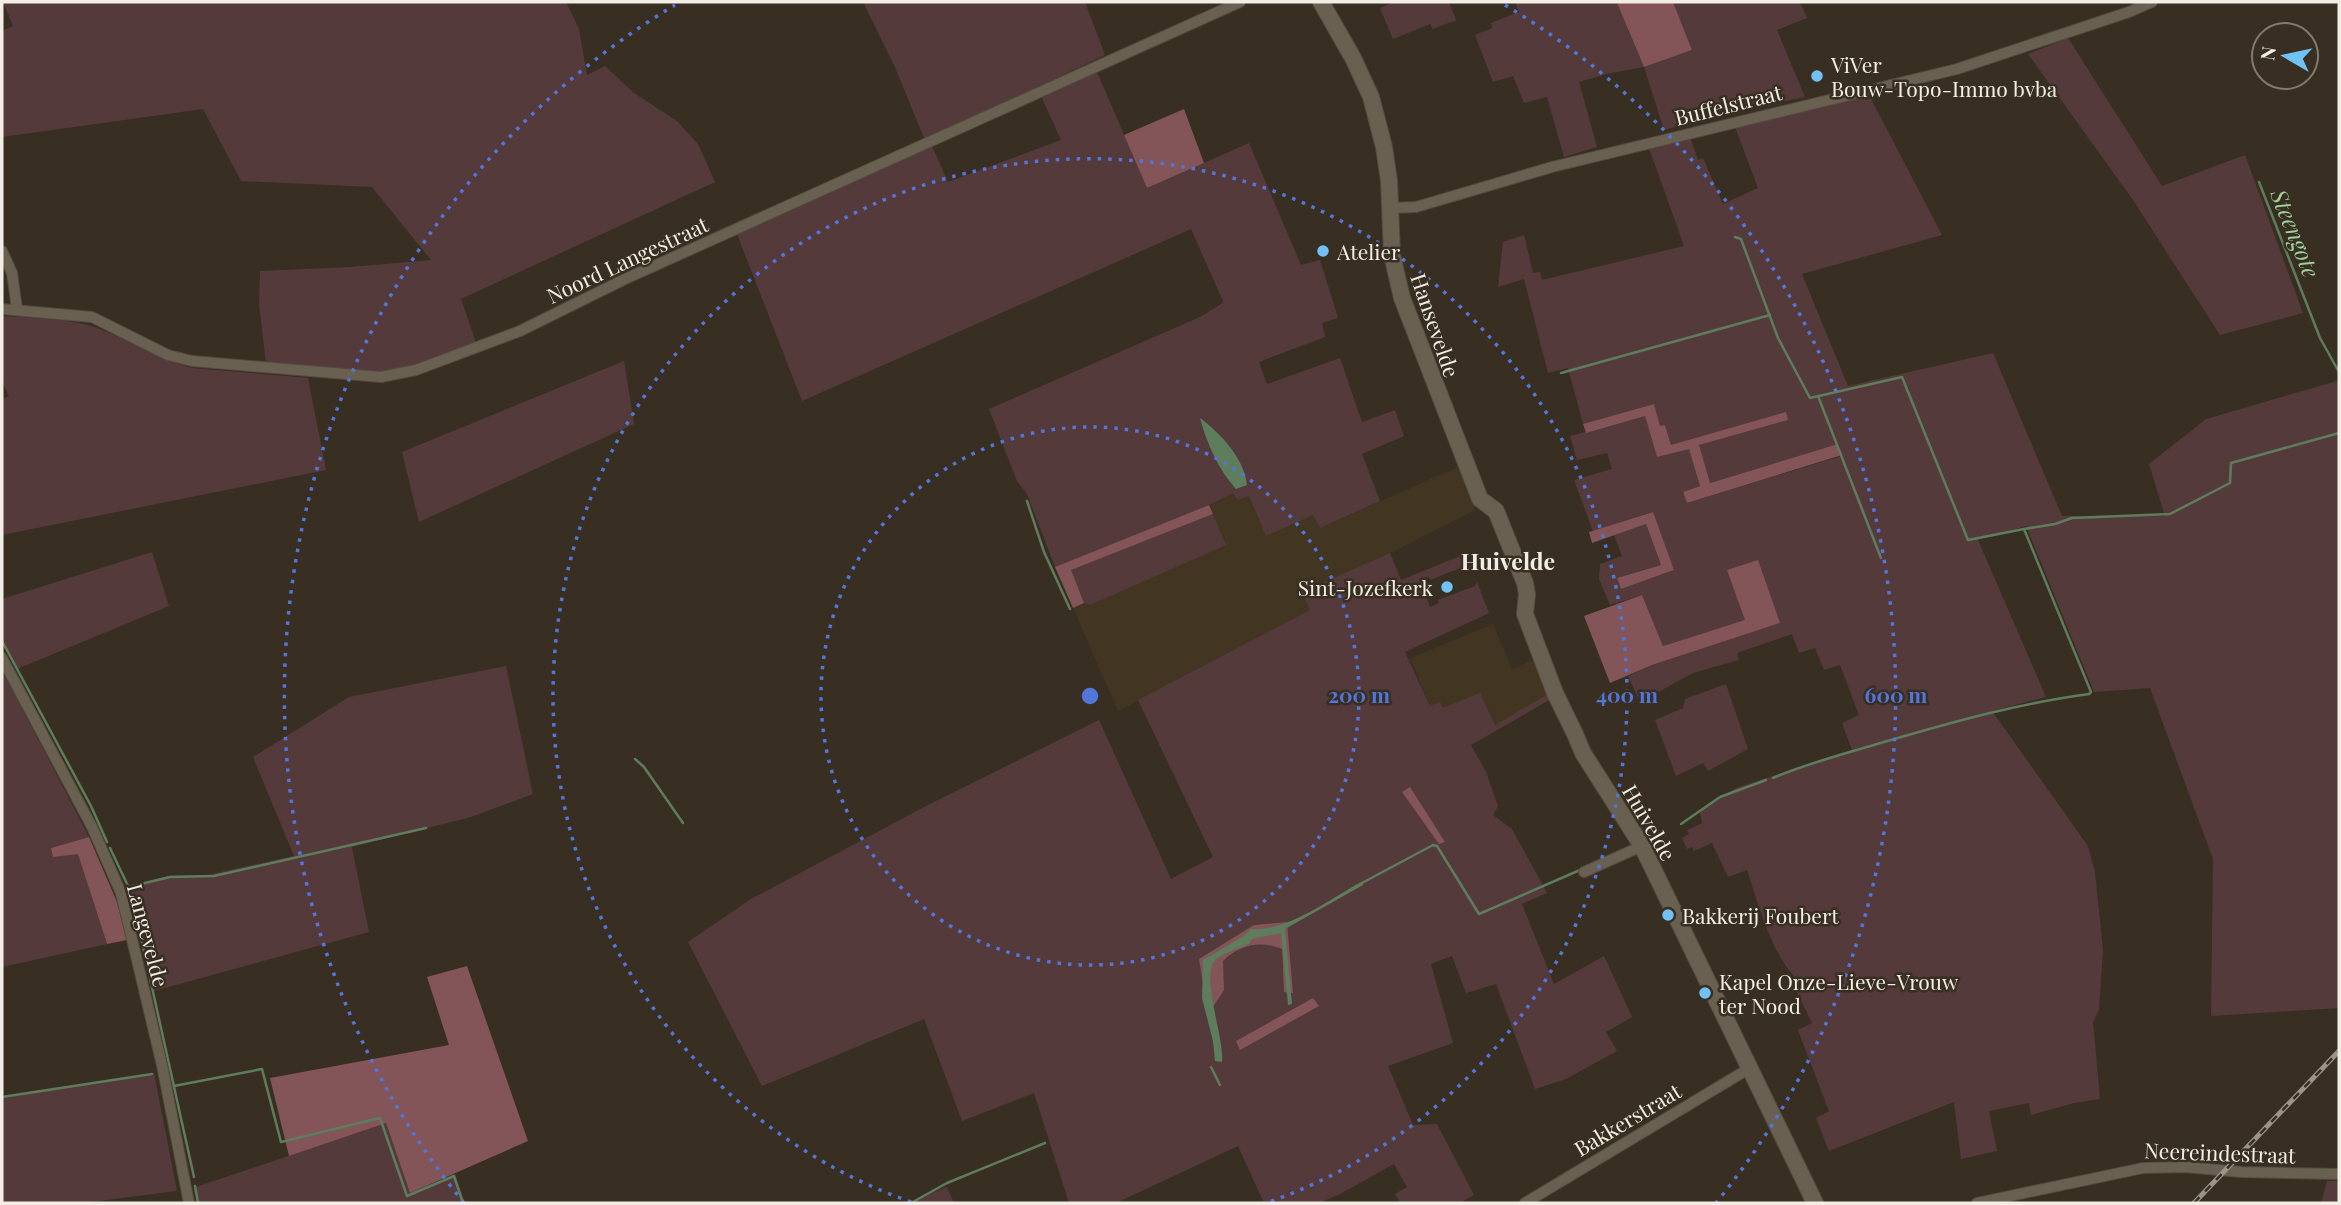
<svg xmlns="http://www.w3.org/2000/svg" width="2341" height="1205" font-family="'Playfair Display',serif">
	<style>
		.built { fill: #423622 }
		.green { fill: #553a3c; fill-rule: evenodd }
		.forest { fill: #835558 }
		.water { fill: #5e7d5c }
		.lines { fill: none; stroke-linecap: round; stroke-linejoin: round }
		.stream { stroke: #5e7d5c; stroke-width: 2.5 }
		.street-casing { stroke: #524b3f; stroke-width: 12 }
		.secondary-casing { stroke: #524b3f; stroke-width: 18 }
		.street { stroke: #6a6051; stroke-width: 10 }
		.secondary { stroke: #6a6051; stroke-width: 16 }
		.rail-casing { stroke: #9b9489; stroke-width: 5 }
		.rail { stroke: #382f22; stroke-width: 2.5; stroke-dasharray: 8; stroke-linecap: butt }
		.ring { fill: none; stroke: #5276db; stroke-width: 3.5; stroke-dasharray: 3.5 7 }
		.poi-dot { fill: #72c1f5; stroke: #382f22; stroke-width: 2.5 }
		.labels { text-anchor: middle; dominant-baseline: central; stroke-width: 5; stroke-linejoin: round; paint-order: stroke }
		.poi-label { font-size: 21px; fill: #f3eee5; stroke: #382f22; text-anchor: start }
		.street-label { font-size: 21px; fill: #f3eee5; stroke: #382f22 }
		.water-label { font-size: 23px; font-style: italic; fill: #9ed09a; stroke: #382f22 }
		.neighbourhood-label { font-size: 23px; font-weight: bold; fill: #f3eee5; stroke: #382f22 }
		.centre { fill: #5276db; stroke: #382f22; stroke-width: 3.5 }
		.ring-label { font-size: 21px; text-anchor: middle; font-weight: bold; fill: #5276db; stroke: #382f22; stroke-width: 5; stroke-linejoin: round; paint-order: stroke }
	</style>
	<rect width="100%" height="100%" fill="#382f22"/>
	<!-- built -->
	<g class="built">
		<path d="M 1458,467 L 1475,510 L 1390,553 L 1303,592 L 1311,610 L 1118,711 L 1073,608 L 1084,603 L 1090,605 L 1226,544 L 1209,505 L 1233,492 L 1249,496 L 1266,536 L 1313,514 L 1320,528 Z"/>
		<path d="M 1493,624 L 1512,669 L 1534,660 L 1548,694 L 1495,725 L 1430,706 L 1412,662 L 1408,659 Z"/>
	</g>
	<!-- green -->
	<g class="green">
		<path d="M 3,2 L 566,2 L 579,29 L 587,75 L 605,66 L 634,93 L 677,121 L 698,144 L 715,182 L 461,299 L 476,343 L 408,367 L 385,372 L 266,363 L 259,304 L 260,271 L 350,267 L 431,260 L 372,187 L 241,181 L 203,109 L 2,137 L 2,31 L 13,26 Z"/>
		<path d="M 863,2 L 1085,2 L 1105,55 L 925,140 L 894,65 Z"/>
		<path d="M 1394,2 L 1449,2 L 1456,20 L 1433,29 L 1430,24 L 1393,39 L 1380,8 Z"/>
		<path d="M 1515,2 L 1620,2 L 1617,3 L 1644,67 L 1692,50 L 1673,2 L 1800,2 L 1807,18 L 1777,30 L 1805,97 L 1717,115 L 1664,130 L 1644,67 L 1606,74 L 1579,82 L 1597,147 L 1564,157 L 1547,97 L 1524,103 L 1513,76 L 1493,82 L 1475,35 L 1492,28 L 1491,23 L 1519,12 Z"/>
		<path d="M 2068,38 L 2162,186 L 2245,155 L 2303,313 L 2220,335 L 2133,200 L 2028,54 Z"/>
		<path d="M 1097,72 L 1147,188 L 1249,143 L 1301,265 L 1320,260 L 1338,318 L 1322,323 L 1325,337 L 1259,362 L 1267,384 L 1340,358 L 1362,422 L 1395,410 L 1404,436 L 1362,454 L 1380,501 L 1320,528 L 1313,515 L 1266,536 L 1249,496 L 1238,500 L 1233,493 L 1209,505 L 1055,567 L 1027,494 L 1017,481 L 989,409 L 1200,317 L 1221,304 L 1223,301 L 1191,229 L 802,401 L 737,234 L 932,146 L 948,182 L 1061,140 L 1042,98 Z"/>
		<path d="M 1869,95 L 1942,235 L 1802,274 L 1848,386 L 1993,353 L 2062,516 L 2165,516 L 2149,464 L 2206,419 L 2337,381 L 2339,384 L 2339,1008 L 2211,1016 L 2213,859 L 2150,688 L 2094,692 L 2026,526 L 1978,540 L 2046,697 L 1992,711 L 2088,846 L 2095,872 L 2103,950 L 2099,1010 L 2093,1022 L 2100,1099 L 2074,1103 L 2031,1115 L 2029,1103 L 1989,1111 L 1997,1151 L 1961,1159 L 1954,1102 L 1829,1151 L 1816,1118 L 1829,1111 L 1798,1030 L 1812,1023 L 1795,988 L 1805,981 L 1801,977 L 1796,979 C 1770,950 1759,906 1747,870 L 1728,877 L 1712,843 L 1694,851 L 1692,847 L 1687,849 L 1682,838 L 1689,834 L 1687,830 L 1702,823 L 1700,811 L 1736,788 L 1852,750 L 1842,723 L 1859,715 L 1840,665 L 1824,670 L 1815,648 L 1799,653 L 1792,634 L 1737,653 L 1739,660 L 1693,673 L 1640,702 L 1628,676 L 1652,665 L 1780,623 L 1746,620 L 1663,646 L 1642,595 L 1610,605 L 1599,579 L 1600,564 L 1622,556 L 1614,535 L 1646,524 L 1661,565 L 1617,578 L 1621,589 L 1674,570 L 1652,512 L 1593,531 L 1574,480 L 1612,469 L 1607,453 L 1577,460 L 1570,436 L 1645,416 L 1657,457 L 1689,448 L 1700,486 L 1683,492 L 1687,503 L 1841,456 L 1839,444 L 1710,483 L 1698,445 L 1788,420 L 1671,445 L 1665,426 L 1660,427 L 1654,404 L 1583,424 L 1568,368 L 1548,373 L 1524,279 L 1498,287 L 1503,242 L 1524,235 L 1533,273 L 1540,272 L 1542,280 L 1684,246 L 1649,148 L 1690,137 L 1698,160 L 1703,158 L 1723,204 L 1758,188 L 1735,127 Z"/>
		<path d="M 2,316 C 34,318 69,318 100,329 C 131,341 160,360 192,368 L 308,378 L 326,470 L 2,535 L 2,399 L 9,396 L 2,381 Z"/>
		<path d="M 624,361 L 634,424 L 419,522 L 402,452 Z"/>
		<path d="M 1213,514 L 1226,545 L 1090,605 L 1084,603 L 1070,570 Z"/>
		<path d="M 152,552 L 169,606 L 17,669 L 2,641 L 2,599 Z"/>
		<path d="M 1390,553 L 1401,580 L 1465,554 L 1471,567 L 1465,570 L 1463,567 L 1430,580 L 1429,577 L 1419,580 L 1430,607 L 1439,603 L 1438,600 L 1475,586 L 1477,582 L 1489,613 L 1405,652 L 1430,706 L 1440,702 L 1443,708 L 1480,693 L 1495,725 L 1548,694 L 1551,699 L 1471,745 L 1486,772 L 1498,806 L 1493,815 L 1512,829 L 1547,893 L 1522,904 L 1554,984 L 1604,956 L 1632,1017 L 1606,1032 L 1617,1051 L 1566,1079 L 1535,1089 L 1496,984 L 1466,993 L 1452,956 L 1431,964 L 1453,1043 L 1388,1066 L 1413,1125 L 1437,1124 L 1474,1195 L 1459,1203 L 1400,1203 L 1395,1194 L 1407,1187 L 1394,1164 L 1340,1194 L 1319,1203 L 1264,1203 L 1238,1146 L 1116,1203 L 1069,1203 L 1034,1093 L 962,1121 L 924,1019 L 762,1086 L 688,942 L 751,899 L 928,805 L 1099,720 L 1171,879 L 1213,857 L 1138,700 L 1310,610 L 1302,592 ZM 1287,922 L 1284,992 L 1282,949 C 1258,940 1241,944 1223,962 L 1254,925 Z"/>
		<path d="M 506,666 L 533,794 L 471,817 L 352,847 L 369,932 L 154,991 L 128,887 L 168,876 L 207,875 L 294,856 L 253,757 L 349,697 Z"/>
		<path d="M 2,670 L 89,837 L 51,848 L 78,853 L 107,944 L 2,967 Z"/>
		<path d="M 1726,684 L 1748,749 L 1708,771 L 1703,763 L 1676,776 L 1655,720 L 1683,708 L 1685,699 Z"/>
		<path d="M 154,1073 L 177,1191 L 83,1203 L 2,1203 L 2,1098 Z"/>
		<path d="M 386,1123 L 410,1193 L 455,1174 L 465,1203 L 198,1203 L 196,1187 Z"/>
		<path d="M 2327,1181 L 2339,1181 L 2339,1203 L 2321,1203 Z"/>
		<path d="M 947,1187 L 954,1203 L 907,1203 Z"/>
	</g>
	<!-- forest -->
	<g class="forest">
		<path d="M 1620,2 L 1673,2 L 1692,50 L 1644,67 L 1617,3 Z"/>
		<path d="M 1184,109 L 1204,163 L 1147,188 L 1124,135 Z"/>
		<path d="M 1654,404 L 1660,426 L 1665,425 L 1671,445 L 1786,412 L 1788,420 L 1699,445 L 1710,483 L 1838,444 L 1842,455 L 1687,503 L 1683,492 L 1700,486 L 1689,449 L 1657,457 L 1645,416 L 1586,433 L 1583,424 Z"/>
		<path d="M 1209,505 L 1213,514 L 1071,570 L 1084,603 L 1073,608 L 1055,567 Z"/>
		<path d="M 1653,512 L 1674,570 L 1621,589 L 1617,578 L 1661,565 L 1646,524 L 1592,543 L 1589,532 Z"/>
		<path d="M 1758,560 L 1780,623 L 1652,665 L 1610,683 L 1584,616 L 1642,595 L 1663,646 L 1745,620 L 1727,570 Z"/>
		<path d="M 1410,787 L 1445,842 L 1439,844 L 1402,792 Z"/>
		<path d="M 89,837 L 117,902 L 127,940 L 107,944 L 78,854 L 53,857 L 51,848 Z"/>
		<path d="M 1287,922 L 1293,993 L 1284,992 L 1282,949 C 1259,940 1240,945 1223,961 L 1224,990 L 1211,1010 L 1206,1001 L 1199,959 L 1254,925 Z"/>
		<path d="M 467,966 L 528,1141 L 410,1193 L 386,1123 L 289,1156 L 270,1078 L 449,1045 L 427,977 Z"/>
		<path d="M 1313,998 L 1319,1006 L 1240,1050 L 1236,1041 Z"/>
	</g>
	<!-- water -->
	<g class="water">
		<path d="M 1200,418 C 1221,434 1244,458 1247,485 L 1236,489 C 1218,469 1207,444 1200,418 Z"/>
		<path d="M 1361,882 L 1363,885 L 1285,929 L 1292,1004 L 1288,1005 L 1281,933 L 1252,939 L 1249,944 C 1239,948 1223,953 1215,960 C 1200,975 1225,1040 1222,1062 L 1215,1061 L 1213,1041 L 1202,998 L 1203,960 L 1244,936 L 1251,929 C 1287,932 1330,899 1361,882 Z"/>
	</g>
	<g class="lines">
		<!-- stream -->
		<g class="stream">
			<path d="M 2259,182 L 2320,338 L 2339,372"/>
			<path d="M 1735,237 L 1741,239 L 1778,338 L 1810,398 L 1902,377 L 1968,540 L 2024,529 L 2091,692 L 2089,694 C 2021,703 1956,721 1891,740 C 1851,752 1810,762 1773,778"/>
			<path d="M 1561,373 L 1770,315"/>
			<path d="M 1818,396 L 1881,558"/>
			<path d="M 1027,501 L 1044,552 L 1070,609"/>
			<path d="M 2024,529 L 2055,524 L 2072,518 L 2170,514 L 2230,483 L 2231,463 L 2339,433"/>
			<path d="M 2,641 L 91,806 L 107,842"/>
			<path d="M 635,759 L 644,767 L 683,823"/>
			<path d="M 1681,824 L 1720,797 L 1766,780"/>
			<path d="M 110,848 L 129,888"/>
			<path d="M 1362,883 L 1433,845 L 1437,846 L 1479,914 L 1580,870"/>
			<path d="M 128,887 L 170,877 L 214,876 L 426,828"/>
			<path d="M 132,897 L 194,1177"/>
			<path d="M 1211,1067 L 1220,1085"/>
			<path d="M 174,1086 L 262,1069 L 281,1142 L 380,1118 L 407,1196 L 454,1176 L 463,1203"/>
			<path d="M 2,1097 L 152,1074"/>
			<path d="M 195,1186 L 198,1203"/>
			<path d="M 911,1203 L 947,1183 L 1045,1143"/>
		</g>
		<!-- street casing -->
		<g class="street-casing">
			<g id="street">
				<path d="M 1390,208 L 1416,207 L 1552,167 L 1957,69 L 2129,12 L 2152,2"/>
				<path d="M 2,251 L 12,273 L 17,309"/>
				<path d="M 2,309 L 92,317 L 168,355 L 192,361 L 381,377 L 416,370 L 520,331 L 625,279 L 1240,2"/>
				<path d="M 2,658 L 92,827 L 121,893 L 162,1065 L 189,1203"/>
				<path d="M 1584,872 L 1642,846"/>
				<path d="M 1525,1203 L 1750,1068"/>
				<path d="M 1977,1203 L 2143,1168 L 2185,1167 L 2241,1172 L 2339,1174"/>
			</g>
		</g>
		<!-- secondary casing -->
		<g class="secondary-casing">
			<path id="secondary" d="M 1321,2 L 1353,58 L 1371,97 L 1384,147 L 1389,181 L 1392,255 L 1402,298 L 1480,499 L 1496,511 L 1525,583 L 1527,594 L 1525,614 L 1555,693 L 1575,734 L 1583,753 L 1642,846 L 1815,1203"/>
		</g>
		<!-- street -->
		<use href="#street" class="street"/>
		<!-- secondary -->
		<use href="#secondary" class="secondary"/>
		<!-- rail casing -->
		<g class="rail-casing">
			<path id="rail" d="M 2194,1203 L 2339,1051"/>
		</g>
		<!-- rail -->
		<use href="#rail" class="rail"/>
	</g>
	<!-- distance rings -->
	<g class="ring">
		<circle cx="1090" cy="696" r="269"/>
		<path d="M911 1202A537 537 0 1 1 1269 1202"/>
		<path d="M464 1203A806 806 0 0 1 675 5M1505 5A806 806 0 0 1 1716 1203"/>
	</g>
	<!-- markers -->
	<g class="poi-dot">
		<circle cx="1817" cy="76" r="7"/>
		<circle cx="1323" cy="251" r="7"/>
		<circle cx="1447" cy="587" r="7"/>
		<circle cx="1668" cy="915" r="7"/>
		<circle cx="1705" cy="993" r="7"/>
	</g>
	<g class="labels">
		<!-- poi labels -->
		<g class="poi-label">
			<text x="1831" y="64">ViVer<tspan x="1831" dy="24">Bouw-Topo-Immo bvba</tspan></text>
			<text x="1337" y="251">Atelier</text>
			<text x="1433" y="587" text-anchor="end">Sint-Jozefkerk</text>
			<text x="1682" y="915">Bakkerij Foubert</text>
			<text x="1719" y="981">Kapel Onze-Lieve-Vrouw<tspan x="1719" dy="24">ter Nood</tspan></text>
		</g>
		<!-- street labels -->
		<g class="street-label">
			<text transform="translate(1728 104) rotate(-14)">Buffelstraat</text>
			<text transform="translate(627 259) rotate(-25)">Noord Langestraat</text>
			<text transform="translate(1436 325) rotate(71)">Hansevelde</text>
			<text transform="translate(1650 822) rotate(60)">Huivelde</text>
			<text transform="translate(149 935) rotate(75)">Langevelde</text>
			<text transform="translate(1627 1119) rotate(-31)">Bakkerstraat</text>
			<text transform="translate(2220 1152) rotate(2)">Neereindestraat</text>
		</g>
		<!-- water labels -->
		<g class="water-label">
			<text transform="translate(2296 233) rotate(68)">Steengote</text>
		</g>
		<!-- neighbourhood labels -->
		<g class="neighbourhood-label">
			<text x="1508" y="560">Huivelde</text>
		</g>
	</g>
	<circle cx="1090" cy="696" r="10" class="centre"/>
	<g class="ring-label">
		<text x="1359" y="703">200 m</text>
		<text x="1627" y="703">400 m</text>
		<text x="1896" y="703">600 m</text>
	</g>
	<!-- border -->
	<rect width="2341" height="1205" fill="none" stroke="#f3eee5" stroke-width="7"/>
	<!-- north arrow -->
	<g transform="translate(2285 56) rotate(279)"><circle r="33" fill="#382f22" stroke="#837b70" stroke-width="2"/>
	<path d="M0-5L12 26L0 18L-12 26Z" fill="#72c1f5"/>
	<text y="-10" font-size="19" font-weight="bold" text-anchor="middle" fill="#f3eee5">N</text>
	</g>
</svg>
